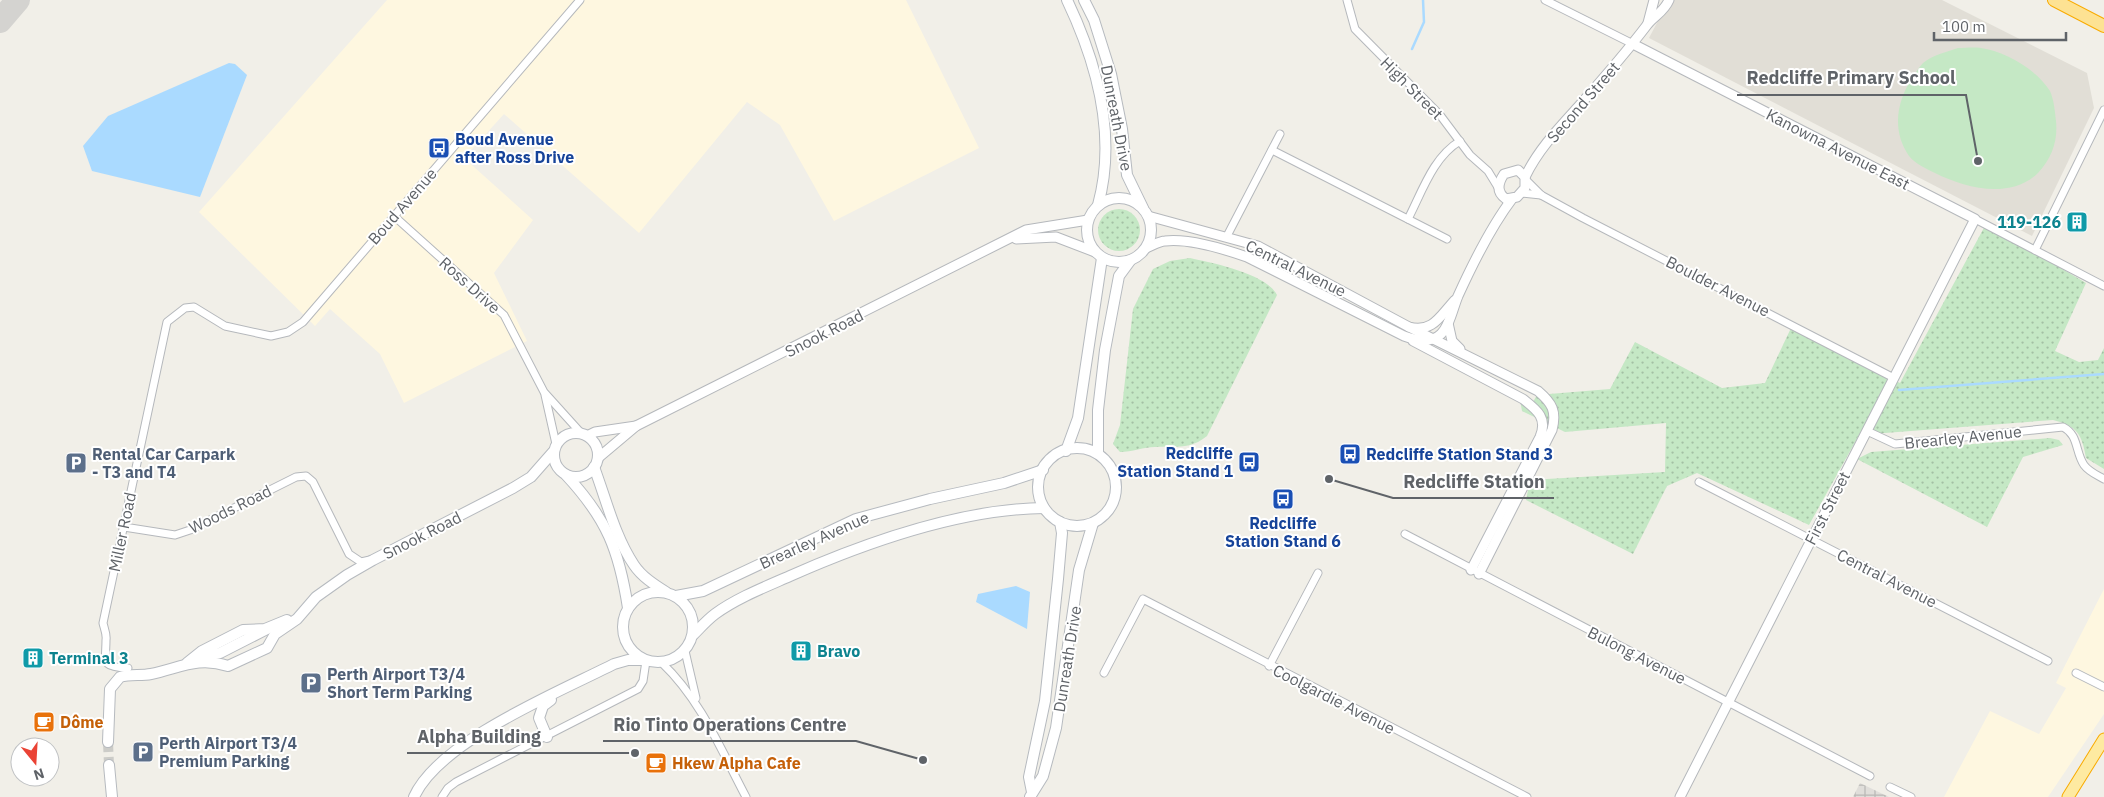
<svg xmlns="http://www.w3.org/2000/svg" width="2104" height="797" font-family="'IBM Plex Sans',sans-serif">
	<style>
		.commercial { fill: #fef7e0 }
		.industrial { fill: url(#industrial-grid) }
		.education { fill: #e1ded6 }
		.grass { fill: url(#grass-dots) }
		.pitch { fill: #c5e8c5 }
		.water { fill: #aadaff }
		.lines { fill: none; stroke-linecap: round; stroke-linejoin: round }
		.stream { stroke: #aadaff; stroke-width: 2.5 }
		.taxiway { stroke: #d4d3d0; stroke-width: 24 }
		.secondary-tunnel { stroke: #ccccc8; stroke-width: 10; stroke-dasharray: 10 5; stroke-linecap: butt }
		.minor-casing { stroke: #b5b8bc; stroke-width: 9 }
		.tertiary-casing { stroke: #b5b8bc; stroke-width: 11 }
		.secondary-casing { stroke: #b6babf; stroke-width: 12 }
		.trunk-casing { stroke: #f9ab00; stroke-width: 13 }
		.motorway-casing { stroke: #f9ab00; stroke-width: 14 }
		.minor { stroke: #fff; stroke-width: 7 }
		.tertiary { stroke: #fff; stroke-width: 9 }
		.secondary { stroke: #fff; stroke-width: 10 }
		.trunk { stroke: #feeaa1; stroke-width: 11 }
		.motorway { stroke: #fde293; stroke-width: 12 }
		.labels { text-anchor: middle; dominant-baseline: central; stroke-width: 4; stroke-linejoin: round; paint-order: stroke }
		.street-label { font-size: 16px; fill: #5f6368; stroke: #fff }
		.transit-label { font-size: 16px; font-weight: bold; fill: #164399; stroke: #fff; text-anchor: start }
		.culture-label { font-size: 16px; font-weight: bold; fill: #0d838f; stroke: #fff; text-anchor: start }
		.service-label { font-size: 16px; font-weight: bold; fill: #4e5e75; stroke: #fff; text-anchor: start }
		.food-label { font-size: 16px; font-weight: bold; fill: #c56008; stroke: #fff; text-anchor: start }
		.leader { fill: none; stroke: #5f6368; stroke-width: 2 }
		.callout-dot { fill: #5f6368; stroke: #fff; stroke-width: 2 }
		.callout-label { font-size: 18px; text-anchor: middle; font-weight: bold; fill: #5f6368; stroke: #fff; stroke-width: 4; stroke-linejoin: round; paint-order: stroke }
	</style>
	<defs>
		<pattern id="industrial-grid" width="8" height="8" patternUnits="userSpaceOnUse" patternTransform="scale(1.25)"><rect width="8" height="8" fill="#e0deda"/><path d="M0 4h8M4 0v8" fill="none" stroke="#b9b8b5"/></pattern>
		<pattern id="grass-dots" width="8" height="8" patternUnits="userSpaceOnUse" patternTransform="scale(1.25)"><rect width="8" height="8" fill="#c5e8c5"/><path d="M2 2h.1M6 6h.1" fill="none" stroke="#a3c0a4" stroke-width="1.8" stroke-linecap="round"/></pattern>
	</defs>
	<rect width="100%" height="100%" fill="#f1efe8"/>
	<!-- commercial -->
	<g class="commercial">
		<path d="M 387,0 L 906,0 L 979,148 L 834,221 L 780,125 L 747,102 L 639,233 L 504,114 L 464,158 L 533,220 L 494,273 L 527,341 L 404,403 L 380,354 L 330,309 L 315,326 L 199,212 Z"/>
		<path d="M 2104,589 L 2104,714 L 2048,797 L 1944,797 L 1990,711 L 2039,734 L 2066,688 L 2056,683 Z"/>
	</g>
	<!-- industrial -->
	<path class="industrial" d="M 1860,783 L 1889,797 L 1853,797 Z"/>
	<!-- education -->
	<path class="education" d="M 1669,0 L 1942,0 L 2087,73 L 2094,108 L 2032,236 L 1649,38 Z"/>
	<!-- grass -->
	<g class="grass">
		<circle cx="1119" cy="230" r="21"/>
		<path d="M 1986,224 L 2086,283 L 2055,351 L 2079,362 L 2098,360 L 2104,348 L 2104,469 L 2086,458 C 2082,434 2077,426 2053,420 L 1859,435 L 1809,525 L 1697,473 L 1667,486 L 1633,554 L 1526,500 L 1530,480 L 1665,472 L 1666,423 L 1565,432 L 1522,411 L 1520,400 L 1533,402 L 1537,395 L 1610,389 L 1635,342 L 1722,388 L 1765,383 L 1791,328 L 1900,383 Z"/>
		<path d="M 1190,258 C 1213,263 1267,274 1277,295 L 1207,436 C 1190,450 1176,446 1155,447 C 1144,447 1132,452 1120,452 L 1113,444 L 1120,425 L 1133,309 L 1153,269 L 1170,261 Z"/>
		<path d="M 2050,438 L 2059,440 L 2063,445 L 2023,457 L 1987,527 L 1857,459 L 1871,452 Z"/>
	</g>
	<!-- pitch -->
	<path class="pitch" d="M 1958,48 C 1965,48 1973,47 1981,48 C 2005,51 2037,70 2050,91 C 2054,100 2055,112 2056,121 C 2058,141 2052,158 2038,173 C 2010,200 1965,188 1935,173 C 1927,169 1914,163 1909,156 C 1892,131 1896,103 1912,78 C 1915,74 1919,67 1923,63 C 1933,55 1946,52 1958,48 Z"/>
	<!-- water -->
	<g class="water">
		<path d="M 229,63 L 235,64 L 247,75 L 200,197 L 92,171 L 83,146 L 108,116 Z"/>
		<path d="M 1016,586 L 1030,592 L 1027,629 L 976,602 L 978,594 Z"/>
	</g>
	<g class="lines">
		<!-- stream -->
		<g class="stream">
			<path d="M 1412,49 L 1424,22 L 1423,0"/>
			<path d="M 1899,390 L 2104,374"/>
		</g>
		<!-- taxiway -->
		<path class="taxiway" d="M 0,21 L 18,0"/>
		<!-- secondary-tunnel -->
		<path class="secondary-tunnel" d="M 108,742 L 109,765"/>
		<!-- minor casing -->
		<g class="minor-casing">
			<g id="minor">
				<path d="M 1347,0 L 1355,29 L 1440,115 L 1470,155 L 1488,171 L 1499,189"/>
				<path d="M 1545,0 L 1633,44"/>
				<path d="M 1272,150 L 1447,239"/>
				<path d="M 1526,180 L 1541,195 L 1583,218 L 1894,378"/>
				<path d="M 1522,193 L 1541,195"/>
				<path d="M 394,216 L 504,315 L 544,392 L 581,433"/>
				<path d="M 1408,219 C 1422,192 1433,157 1460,141"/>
				<path d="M 1975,219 L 2104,286"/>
				<path d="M 1227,236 L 1280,134"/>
				<path d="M 2035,250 L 2104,110"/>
				<path d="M 545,395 L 556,444"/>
				<path d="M 1867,431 L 1895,444 L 2063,427 C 2079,435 2075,452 2084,465 C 2089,472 2097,475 2104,479"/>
				<path d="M 1699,482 L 2048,661"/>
				<path d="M 124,527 L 175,535 L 190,530 L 296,477 L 306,476 L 313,482 L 349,554 L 361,562 L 370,560"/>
				<path d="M 1405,534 L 1870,776"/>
				<path d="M 685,651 L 696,698"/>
				<path d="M 662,663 C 701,700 721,750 746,797"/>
				<path d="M 1269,666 L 1318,573"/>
				<path d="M 128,668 C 100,667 106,662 106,640 C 107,634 104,628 103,623 L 167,322 L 185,308 L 194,307 L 225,326 L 271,336 L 288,332 L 303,322 L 580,0"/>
				<path d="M 1104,673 L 1143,599 L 1527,797"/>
				<path d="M 2076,673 L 2104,687"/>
				<path d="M 1890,787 L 1911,797"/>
				<path d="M 442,797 L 448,788 L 456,782 L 638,689 L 643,681 L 646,661"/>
			</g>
		</g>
		<!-- tertiary casing -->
		<g class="tertiary-casing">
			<g id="tertiary">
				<path d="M 1648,23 L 1654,0"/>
				<path d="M 1633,44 L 1975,219 L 1680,797"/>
				<path d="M 1518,170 L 1525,177 L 1525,188 L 1517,197 L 1506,199 C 1496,192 1498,183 1504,174 Z"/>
				<path d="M 1525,177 C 1538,150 1558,129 1578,107 C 1602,80 1625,54 1647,25 C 1654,16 1664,12 1669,0"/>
				<path d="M 1148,216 L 1258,246 L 1409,327 C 1433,333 1440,316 1455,300"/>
				<path d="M 1016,239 L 1056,237 L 1095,252"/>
				<path d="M 1146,248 C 1152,246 1159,241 1165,241 C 1189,238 1224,249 1247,257 L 1404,336 C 1415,340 1431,344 1441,334 C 1450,325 1453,308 1458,296 C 1473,263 1490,228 1512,199"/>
				<path d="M 1448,323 L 1452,341 L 1460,349"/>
				<path d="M 1409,327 L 1538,391 C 1552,403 1557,411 1552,430 L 1479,574"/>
				<path d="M 1413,341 L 1523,399 C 1537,410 1548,418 1540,437 L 1471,570"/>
				<path d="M 587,436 L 595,432 L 636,426"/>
				<path d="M 598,458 L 636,426 L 1026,230 L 1088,220"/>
			</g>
		</g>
		<!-- secondary casing -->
		<g class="secondary-casing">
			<g id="secondary">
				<path d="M 1067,0 C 1097,63 1117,136 1098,205"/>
				<path d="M 1084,0 L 1094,20 L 1111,74 L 1122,129 L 1127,175 L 1143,208"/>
				<circle cx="1119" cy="230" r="32"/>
				<circle cx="576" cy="455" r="22"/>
				<circle cx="1077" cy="487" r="39"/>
				<path d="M 1066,451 L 1078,418 L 1102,258"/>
				<path d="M 1098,454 L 1098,410 L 1105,350 L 1119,276 L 1130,261"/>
				<path d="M 594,467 C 606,499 615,537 634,565 C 642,577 655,585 666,592"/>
				<path d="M 566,475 C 607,519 619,550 628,608"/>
				<circle cx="658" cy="627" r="35"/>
				<path d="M 676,596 L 703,591 L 856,519 L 930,499 L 1004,483 L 1043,470"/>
				<path d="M 693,635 C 700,628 707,620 715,614 C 737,598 765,587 790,576 C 867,542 959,509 1044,508"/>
				<path d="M 200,656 L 220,653 L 267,629"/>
				<path d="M 187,663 L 202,651 L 243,630 L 265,629 L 287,620"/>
				<path d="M 547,737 L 539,718 L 543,706 L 551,700"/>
				<path d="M 108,742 L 110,689 L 120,677 C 130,674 141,676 151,674 C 180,668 198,656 228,666 L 267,648 L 275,634 L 297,619 L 316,597 L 347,575 L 373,560 L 513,488 L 531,477 L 553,452"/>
				<path d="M 109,765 L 112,797"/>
				<path d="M 1032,792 L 1029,777 L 1045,701 L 1058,579 L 1062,533 L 1060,522"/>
				<path d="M 414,797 C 439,741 559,692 614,664 L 628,660 L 644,660"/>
				<path d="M 1030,797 L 1043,776 L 1056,728 L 1079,570 L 1093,523"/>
			</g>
		</g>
		<!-- trunk casing -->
		<g class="trunk-casing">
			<path id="trunk" d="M 2068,797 L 2104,739"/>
		</g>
		<!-- motorway casing -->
		<g class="motorway-casing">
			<path id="motorway" d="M 2054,0 L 2104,26"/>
		</g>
		<!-- minor -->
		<use href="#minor" class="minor"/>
		<!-- tertiary -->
		<use href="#tertiary" class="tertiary"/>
		<!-- secondary -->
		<use href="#secondary" class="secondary"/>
		<!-- trunk -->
		<use href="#trunk" class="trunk"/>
		<!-- motorway -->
		<use href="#motorway" class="motorway"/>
	</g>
	<!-- icons -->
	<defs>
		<g id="bus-square" transform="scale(1.125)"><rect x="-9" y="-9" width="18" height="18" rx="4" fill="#1a4fb4" stroke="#fff"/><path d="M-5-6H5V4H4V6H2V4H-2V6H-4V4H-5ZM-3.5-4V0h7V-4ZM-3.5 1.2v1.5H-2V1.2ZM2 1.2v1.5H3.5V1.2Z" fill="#fff"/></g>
		<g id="building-square" transform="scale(1.125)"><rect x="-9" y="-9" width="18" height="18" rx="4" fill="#0f9aa8" stroke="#fff"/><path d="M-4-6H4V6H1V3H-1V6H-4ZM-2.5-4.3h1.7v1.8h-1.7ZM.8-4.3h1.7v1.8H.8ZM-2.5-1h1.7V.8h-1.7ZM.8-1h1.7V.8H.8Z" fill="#fff"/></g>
		<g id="parking-square" transform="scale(1.125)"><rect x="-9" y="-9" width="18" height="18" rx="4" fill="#5c6f8a" stroke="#fff"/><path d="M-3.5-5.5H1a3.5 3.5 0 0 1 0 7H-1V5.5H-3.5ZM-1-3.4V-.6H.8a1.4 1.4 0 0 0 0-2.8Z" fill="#fff"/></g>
		<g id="cafe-square" transform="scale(1.125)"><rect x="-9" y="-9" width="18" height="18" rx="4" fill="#e8710a" stroke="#fff"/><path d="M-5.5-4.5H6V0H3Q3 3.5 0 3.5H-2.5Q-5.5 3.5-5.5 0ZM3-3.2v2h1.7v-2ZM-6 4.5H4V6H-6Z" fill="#fff"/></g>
	</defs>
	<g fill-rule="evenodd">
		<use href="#bus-square" x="439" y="148"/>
		<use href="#building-square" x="2077" y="222"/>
		<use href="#bus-square" x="1350" y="454"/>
		<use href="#bus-square" x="1249" y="462"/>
		<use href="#parking-square" x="76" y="463"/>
		<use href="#bus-square" x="1283" y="499"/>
		<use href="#building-square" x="801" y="651"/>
		<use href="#building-square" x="33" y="658"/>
		<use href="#parking-square" x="311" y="683"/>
		<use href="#cafe-square" x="44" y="722"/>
		<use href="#parking-square" x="143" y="752"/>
		<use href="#cafe-square" x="656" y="763"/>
	</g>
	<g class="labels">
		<!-- street labels -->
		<g class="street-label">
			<text transform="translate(1412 88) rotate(45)">High Street</text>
			<text transform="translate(1583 102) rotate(-49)">Second Street</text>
			<text transform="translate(1117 118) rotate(79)">Dunreath Drive</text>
			<text transform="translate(1838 149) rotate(27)">Kanowna Avenue East</text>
			<text transform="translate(402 206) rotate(-49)">Boud Avenue</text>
			<text transform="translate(1296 268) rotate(26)">Central Avenue</text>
			<text transform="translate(470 285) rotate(42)">Ross Drive</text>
			<text transform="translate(1718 286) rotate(27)">Boulder Avenue</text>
			<text transform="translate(824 333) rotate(-27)">Snook Road</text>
			<text transform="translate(1963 437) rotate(-6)">Brearley Avenue</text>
			<text transform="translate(1827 508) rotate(-63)">First Street</text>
			<text transform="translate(230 509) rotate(-26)">Woods Road</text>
			<text transform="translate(122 532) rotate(-78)">Miller Road</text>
			<text transform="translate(422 535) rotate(-27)">Snook Road</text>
			<text transform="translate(814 540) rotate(-24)">Brearley Avenue</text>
			<text transform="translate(1887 578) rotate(27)">Central Avenue</text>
			<text transform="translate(1637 655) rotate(27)">Bulong Avenue</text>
			<text transform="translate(1067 659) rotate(-81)">Dunreath Drive</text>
			<text transform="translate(1334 699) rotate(27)">Coolgardie Avenue</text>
		</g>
		<!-- transit labels -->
		<g class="transit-label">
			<text x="455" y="139">Boud Avenue<tspan x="455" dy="18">after Ross Drive</tspan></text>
			<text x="1233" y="453" text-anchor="end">Redcliffe<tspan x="1233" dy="18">Station Stand 1</tspan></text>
			<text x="1366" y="454">Redcliffe Station Stand 3</text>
			<text x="1283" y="523" text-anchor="middle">Redcliffe<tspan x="1283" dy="18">Station Stand 6</tspan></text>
		</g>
		<!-- culture labels -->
		<g class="culture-label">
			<text x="2061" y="222" text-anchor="end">119-126</text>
			<text x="817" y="651">Bravo</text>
			<text x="49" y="658">Terminal 3</text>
		</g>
		<!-- service labels -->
		<g class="service-label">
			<text x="92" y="454">Rental Car Carpark<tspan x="92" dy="18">- T3 and T4</tspan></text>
			<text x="327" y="674">Perth Airport T3/4<tspan x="327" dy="18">Short Term Parking</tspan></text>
			<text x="159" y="743">Perth Airport T3/4<tspan x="159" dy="18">Premium Parking</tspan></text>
		</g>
		<!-- food labels -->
		<g class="food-label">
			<text x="60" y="722">Dôme</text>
			<text x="672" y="763">Hkew Alpha Cafe</text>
		</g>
	</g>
	<!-- callouts -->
	<path class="leader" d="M1978 161L1966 95H1737M1329 479L1393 498H1554M923 760L856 741H603M635 753L551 753H407"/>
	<g class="callout-dot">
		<circle cx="1978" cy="161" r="5"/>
		<circle cx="1329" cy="479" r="5"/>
		<circle cx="923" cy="760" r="5"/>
		<circle cx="635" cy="753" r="5"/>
	</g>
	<g class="callout-label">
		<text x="1851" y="84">Redcliffe Primary School</text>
		<text x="1474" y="488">Redcliffe Station</text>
		<text x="730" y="731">Rio Tinto Operations Centre</text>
		<text x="479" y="743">Alpha Building</text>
	</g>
	<!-- north arrow -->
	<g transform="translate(35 762) rotate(162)"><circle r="24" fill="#ffffff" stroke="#bfc1c3"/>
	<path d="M0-4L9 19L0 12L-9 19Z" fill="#ea4335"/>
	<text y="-8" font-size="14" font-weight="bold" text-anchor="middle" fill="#5f6368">N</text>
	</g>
	<!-- scale -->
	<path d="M1934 32v8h132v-8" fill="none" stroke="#5f6368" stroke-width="2.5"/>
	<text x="1942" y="32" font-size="15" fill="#5f6368" stroke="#ffffff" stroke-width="4" paint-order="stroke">100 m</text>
</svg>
